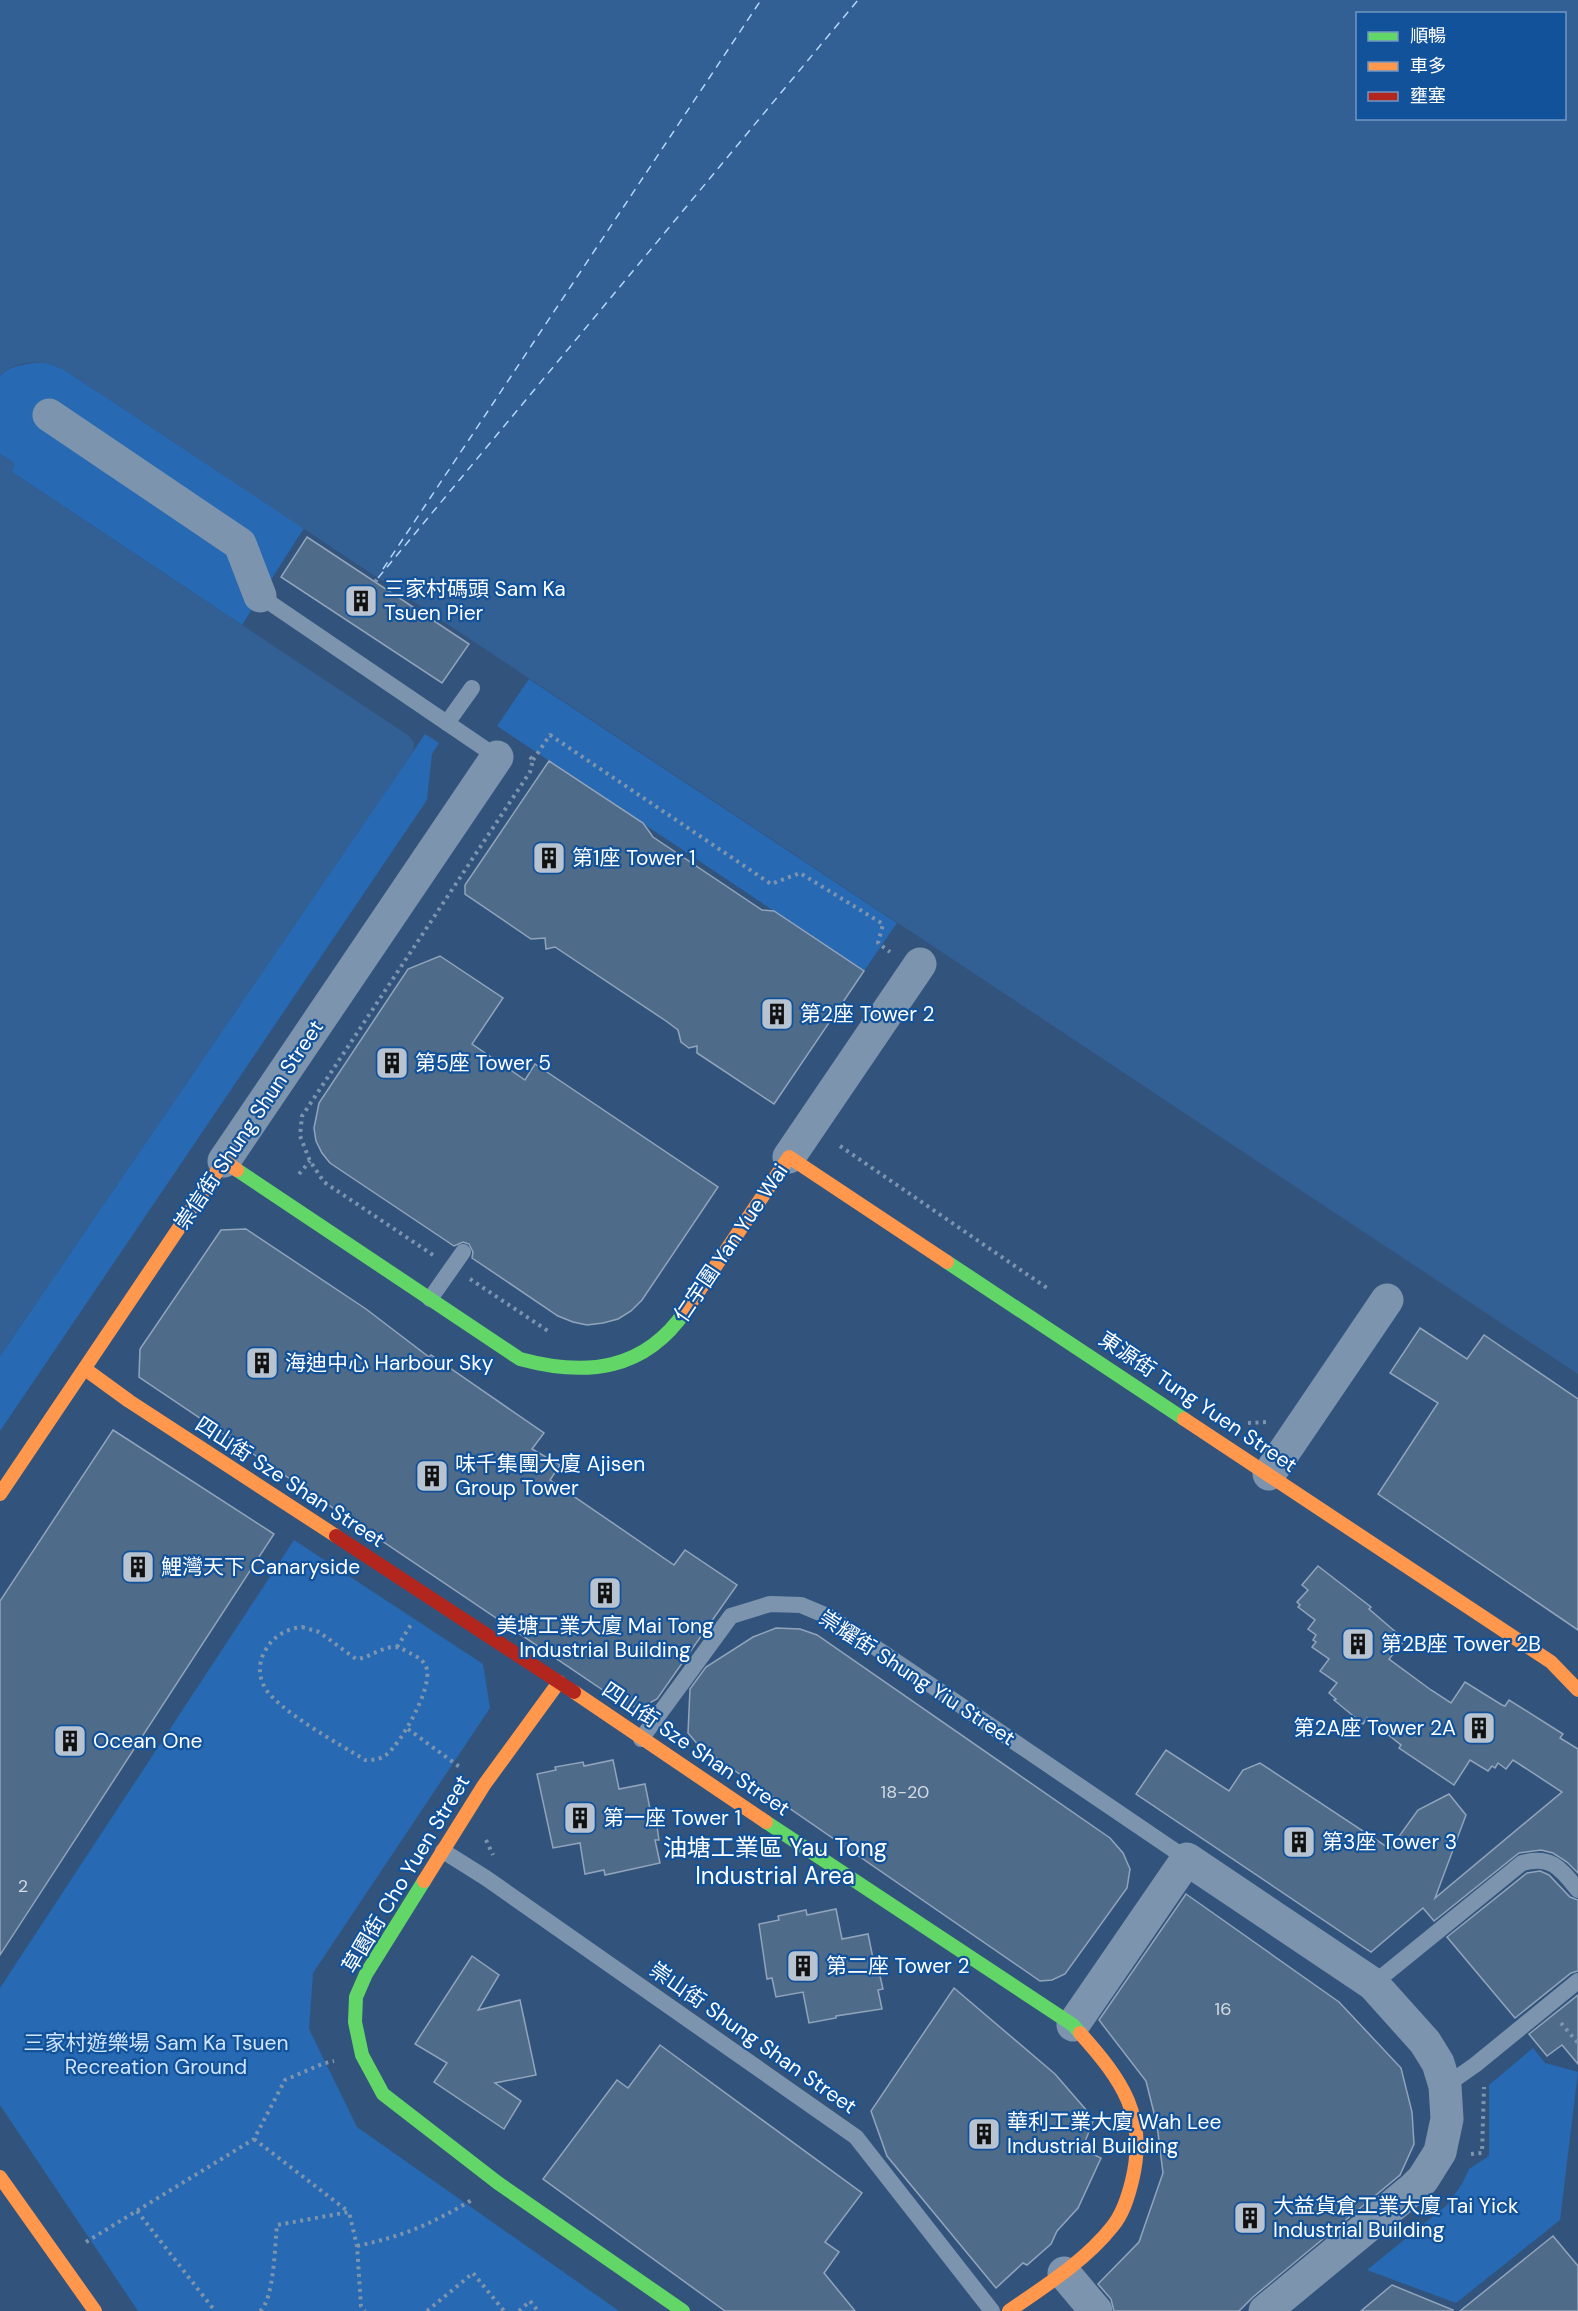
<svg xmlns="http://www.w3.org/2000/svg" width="1578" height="2311" font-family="'DM Sans','Noto Sans TC',sans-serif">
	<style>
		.green { fill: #2769b2 }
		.water { fill: #336094; fill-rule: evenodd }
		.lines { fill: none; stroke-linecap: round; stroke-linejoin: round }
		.ferry { stroke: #b3d5fa; stroke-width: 1.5; stroke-dasharray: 8 6; stroke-linecap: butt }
		.building { fill: #4f6b8a; stroke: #91a4bb; stroke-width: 1.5 }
		.path { stroke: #7d94ae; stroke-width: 4; stroke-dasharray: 3 4.5; stroke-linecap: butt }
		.lane { stroke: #7d94ae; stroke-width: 16 }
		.street { stroke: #7d94ae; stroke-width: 33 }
		.fast { stroke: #63d668; stroke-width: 14 }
		.slow { stroke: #ff974d; stroke-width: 14 }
		.jam { stroke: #b3261e; stroke-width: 14 }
		.labels { text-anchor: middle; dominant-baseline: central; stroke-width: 4.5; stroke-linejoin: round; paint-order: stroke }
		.number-label { font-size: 18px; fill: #d3dae2 }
		.poi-label { font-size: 21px; fill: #fff; stroke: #12529b; text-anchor: start }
		.street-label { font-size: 21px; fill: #fff; stroke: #12529b }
		.park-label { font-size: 21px; fill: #cfe5fe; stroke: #12529b }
		.quarter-label { font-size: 24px; fill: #fff; stroke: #12529b }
	</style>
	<rect width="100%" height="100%" fill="#32547c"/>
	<!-- green -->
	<g class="green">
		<path d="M 44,362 L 63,369 L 304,528 L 242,625 L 12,472 L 14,463 L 0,454 L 0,376 C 11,364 28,364 44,362 Z"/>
		<path d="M 529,679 L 897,923 L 864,971 L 497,726 Z"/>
		<path d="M 425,734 L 439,743 L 432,754 L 427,800 L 0,1431 L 0,1356 Z"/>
		<path d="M 294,1540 L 483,1664 L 490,1708 L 313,1973 L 309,2029 L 357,2127 L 619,2311 L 138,2311 L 0,2105 L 0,1988 Z"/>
		<path d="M 1533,2048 L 1545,2063 L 1578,2072 L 1560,2220 L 1456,2303 L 1367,2270 L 1447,2205 L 1462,2184 L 1469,2169 L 1489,2156 L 1489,2085 Z"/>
	</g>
	<!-- water -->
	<g class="water">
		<path d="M 0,0 L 1578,0 L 1578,1374 L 63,369 C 44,360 15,359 0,376 ZM 1358,14 L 1564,14 L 1564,118 L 1358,118 Z"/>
		<path d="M 0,454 L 14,463 L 12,472 L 409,736 L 414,743 L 413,752 L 0,1356 Z"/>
	</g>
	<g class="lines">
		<!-- ferry -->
		<g class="ferry">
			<path d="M 383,569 L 761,0"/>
			<path d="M 378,578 L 858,0"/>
		</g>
	</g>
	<!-- building -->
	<g class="building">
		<path d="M 307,537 L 469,644 L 442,683 L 281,577 Z"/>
		<path d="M 549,761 L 643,823 L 653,837 L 762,910 L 774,911 L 864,971 L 774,1104 L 697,1053 L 697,1046 L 689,1048 L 681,1042 L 678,1030 L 666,1021 L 555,947 L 546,949 L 545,938 L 531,939 L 465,894 L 465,885 Z"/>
		<path d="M 440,956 L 503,998 L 472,1044 L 525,1080 L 535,1064 L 718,1187 L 642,1300 L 631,1311 L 618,1319 L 603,1323 L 587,1325 L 573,1322 L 558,1316 L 472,1258 L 473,1252 L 469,1244 L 463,1242 L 454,1246 L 330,1163 L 322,1153 L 316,1141 L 314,1128 L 319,1103 L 408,969 Z"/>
		<path d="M 246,1229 L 366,1309 L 429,1357 L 431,1355 L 544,1433 L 532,1449 L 560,1465 L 550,1480 L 674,1565 L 685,1550 L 737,1585 L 657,1699 L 644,1706 L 628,1707 L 139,1377 L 140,1349 L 221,1230 Z"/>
		<path d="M 1420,1328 L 1467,1359 L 1484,1335 L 1578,1399 L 1578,1630 L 1378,1494 L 1438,1403 L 1390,1373 Z"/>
		<path d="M 113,1430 L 274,1534 L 0,1955 L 0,1601 Z"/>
		<path d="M 1318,1566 L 1371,1607 L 1369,1609 L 1405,1640 L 1389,1659 L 1431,1690 L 1451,1703 L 1465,1682 L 1502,1705 L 1505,1706 L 1509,1700 L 1563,1734 L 1560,1738 L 1578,1749 L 1578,1873 L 1567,1862 L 1553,1853 L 1541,1850 L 1519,1853 L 1434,1921 L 1423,1908 L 1371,1952 L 1136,1794 L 1166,1750 L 1229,1791 L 1243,1770 L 1260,1763 L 1390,1849 L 1418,1810 L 1449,1794 L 1466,1815 L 1435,1898 L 1562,1792 L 1513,1760 L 1506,1769 L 1498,1763 L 1495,1768 L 1492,1766 L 1488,1771 L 1470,1760 L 1454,1785 L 1399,1748 L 1401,1745 L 1367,1718 L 1363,1724 L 1334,1700 L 1336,1699 L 1329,1693 L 1337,1683 L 1320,1671 L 1329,1659 L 1312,1647 L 1316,1642 L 1313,1640 L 1316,1635 L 1308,1629 L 1315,1620 L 1298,1607 L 1300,1605 L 1297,1602 L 1308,1590 L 1302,1585 Z"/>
		<path d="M 776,1628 L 800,1629 L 817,1635 L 1110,1838 L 1123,1853 L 1130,1869 L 1127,1888 L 1065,1974 L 1052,1980 L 1040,1981 L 699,1746 L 688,1733 L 690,1689 L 706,1667 L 753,1637 Z"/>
		<path d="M 613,1760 L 619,1789 L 645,1784 L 651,1814 L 655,1813 L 659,1840 L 655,1840 L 660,1863 L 605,1875 L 604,1870 L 585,1874 L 580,1843 L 553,1848 L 537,1774 L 556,1770 L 555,1767 L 583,1762 L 584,1766 Z"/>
		<path d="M 1540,1871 L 1549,1875 L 1570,1897 L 1578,1900 L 1578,1971 L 1571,1973 L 1515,2018 L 1447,1937 L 1527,1873 Z"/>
		<path d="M 1186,1894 L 1339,2002 L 1401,2068 L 1412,2112 L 1414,2144 L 1400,2175 L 1253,2297 L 1239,2311 L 1114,2311 L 1111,2299 L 1098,2284 L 1139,2242 L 1163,2173 L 1157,2125 L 1146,2081 L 1099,2020 Z"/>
		<path d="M 836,1909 L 842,1939 L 868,1934 L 874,1963 L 877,1963 L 883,1989 L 878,1990 L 882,2009 L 836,2016 L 836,2018 L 809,2023 L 803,1992 L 776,1997 L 772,1978 L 767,1979 L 759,1924 L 779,1920 L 778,1916 L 806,1910 L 807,1915 Z"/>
		<path d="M 472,1956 L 499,1975 L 478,2010 L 520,2000 L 536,2075 L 495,2083 L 521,2101 L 504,2129 L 434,2082 L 447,2063 L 415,2044 Z"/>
		<path d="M 954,1988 L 1055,2074 L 1094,2119 L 1082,2149 L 1101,2158 L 1078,2208 L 1057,2231 L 1051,2244 L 1027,2265 L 1023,2263 L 996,2288 L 887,2156 L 871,2111 Z"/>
		<path d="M 1578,1995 L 1578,2064 L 1562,2045 L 1547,2056 L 1529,2034 Z"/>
		<path d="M 660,2045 L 862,2193 L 825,2242 L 839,2252 L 824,2273 L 855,2311 L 725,2311 L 543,2179 L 617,2080 L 628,2088 Z"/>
		<path d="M 1553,2236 L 1578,2266 L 1578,2311 L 1460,2311 Z"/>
		<path d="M 1392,2285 L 1453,2310 L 1453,2311 L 1361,2311 Z"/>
	</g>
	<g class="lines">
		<!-- path -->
		<g class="path">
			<path d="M 375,582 L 378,578"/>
			<path d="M 533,760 L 550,735 L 771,884 L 800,873 L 883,924 L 878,943 L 890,952"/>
			<path d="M 840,1146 L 1047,1288"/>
			<path d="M 299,1174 L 310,1161"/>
			<path d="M 433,1255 L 324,1182 L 310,1161 L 300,1136 L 302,1116 L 530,772 L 533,760 L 527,754"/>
			<path d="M 470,1279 L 551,1333"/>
			<path d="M 1248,1423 L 1268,1422"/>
			<path d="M 302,1627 L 319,1632 L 356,1659 C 370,1658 380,1647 395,1647 C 401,1647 407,1652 412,1654 C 419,1658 425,1661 427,1670 C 431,1690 402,1742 386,1755 C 380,1760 372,1760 365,1760 C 341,1745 275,1709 264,1686 C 258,1675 259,1661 265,1651 C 273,1636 286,1629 302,1627 Z"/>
			<path d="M 397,1647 L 412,1623"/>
			<path d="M 408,1729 L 461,1768"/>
			<path d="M 486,1840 L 493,1855"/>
			<path d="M 1561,2023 L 1578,2043"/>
			<path d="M 254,2139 L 349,2212"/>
			<path d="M 1471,2154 L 1482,2153 L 1484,2087"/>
			<path d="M 137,2211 L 215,2311"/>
			<path d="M 86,2242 L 254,2139 L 285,2080 L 322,2064 L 334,2061"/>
			<path d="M 357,2246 C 404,2236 431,2224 472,2200"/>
			<path d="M 260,2311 C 274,2300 275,2244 277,2225 L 349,2212 L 357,2246 L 361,2306 L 365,2311"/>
			<path d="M 427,2311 L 473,2273 L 504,2311"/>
			<path d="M 519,2311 L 530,2301 L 538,2311"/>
		</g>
		<!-- lane -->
		<g class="lane">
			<path d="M 260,596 L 497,757"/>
			<path d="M 447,723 L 472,688"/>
			<path d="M 430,1299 L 463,1252"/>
			<path d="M 641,1739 L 731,1616 L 770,1604 L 801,1605 L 832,1618 L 1187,1859"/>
			<path d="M 443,1851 L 486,1878 L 856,2137 L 992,2311"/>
			<path d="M 1373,1984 L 1522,1863 C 1552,1855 1561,1869 1578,1890"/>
			<path d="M 1445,2086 L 1475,2065 L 1578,1981"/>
		</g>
		<!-- street -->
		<g class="street">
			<path d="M 49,415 L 240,544 L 260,596"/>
			<path d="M 789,1157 L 920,964"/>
			<path d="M 224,1161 L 497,757"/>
			<path d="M 1269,1474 L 1387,1300"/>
			<path d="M 1073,2025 L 1187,1859 L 1373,1984 L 1425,2042 L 1438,2063 L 1445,2086 L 1447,2119 L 1440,2152 L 1423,2179 L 1414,2188 L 1265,2311"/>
			<path d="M 1064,2273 L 1096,2311"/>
		</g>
		<!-- fast -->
		<g class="fast">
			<path d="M 237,1170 L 520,1359 C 586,1377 645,1371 686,1310"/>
			<path d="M 947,1262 L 1184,1419"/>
			<path d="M 766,1822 L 1073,2025 L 1080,2033"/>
			<path d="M 424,1881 L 366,1974 L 356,1997 L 355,2022 L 362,2055 L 383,2094 L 498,2183 L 683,2311"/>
		</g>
		<!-- slow -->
		<g class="slow">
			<path d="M 686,1310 L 789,1157 L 947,1262"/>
			<path d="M 85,1369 L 129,1401 L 336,1536"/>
			<path d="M 1184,1419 L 1551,1662 L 1578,1690"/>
			<path d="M 0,1494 L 224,1161 L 237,1170"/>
			<path d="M 574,1692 L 766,1822"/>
			<path d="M 424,1881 L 484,1785 L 559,1682"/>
			<path d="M 0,2177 L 95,2311"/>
			<path d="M 1009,2311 C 1045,2286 1085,2261 1112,2227 C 1123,2214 1128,2197 1132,2181 C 1148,2116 1122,2080 1080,2033"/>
		</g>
		<!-- jam -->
		<path class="jam" d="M 336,1536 L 574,1692"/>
	</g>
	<!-- icons -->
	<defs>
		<g id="building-square" transform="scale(1.725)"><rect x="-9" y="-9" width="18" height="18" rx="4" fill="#b7c3d1" stroke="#12529b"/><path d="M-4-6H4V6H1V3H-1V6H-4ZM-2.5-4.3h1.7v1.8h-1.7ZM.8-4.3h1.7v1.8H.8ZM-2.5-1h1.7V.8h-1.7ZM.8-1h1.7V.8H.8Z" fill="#111"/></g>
	</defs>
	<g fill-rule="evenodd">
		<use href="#building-square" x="361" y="601"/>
		<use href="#building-square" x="549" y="858"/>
		<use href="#building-square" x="777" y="1014"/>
		<use href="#building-square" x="392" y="1063"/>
		<use href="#building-square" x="262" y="1363"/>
		<use href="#building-square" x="432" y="1476"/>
		<use href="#building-square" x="138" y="1567"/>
		<use href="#building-square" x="605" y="1593"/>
		<use href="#building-square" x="1358" y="1644"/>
		<use href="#building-square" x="1479" y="1728"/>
		<use href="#building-square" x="70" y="1741"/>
		<use href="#building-square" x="580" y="1818"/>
		<use href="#building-square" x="1299" y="1842"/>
		<use href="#building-square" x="803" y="1966"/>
		<use href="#building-square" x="984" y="2134"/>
		<use href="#building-square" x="1250" y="2218"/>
	</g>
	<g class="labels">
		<!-- number labels -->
		<g class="number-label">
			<text x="905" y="1792">18-20</text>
			<text x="23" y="1886">2</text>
			<text x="1223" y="2009">16</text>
		</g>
		<!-- poi labels -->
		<g class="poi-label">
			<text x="384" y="589">三家村碼頭 Sam Ka<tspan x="384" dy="24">Tsuen Pier</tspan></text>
			<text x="572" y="858">第1座 Tower 1</text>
			<text x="800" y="1014">第2座 Tower 2</text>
			<text x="415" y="1063">第5座 Tower 5</text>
			<text x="285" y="1363">海迪中心 Harbour Sky</text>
			<text x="455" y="1464">味千集團大廈 Ajisen<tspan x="455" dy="24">Group Tower</tspan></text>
			<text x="161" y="1567">鯉灣天下 Canaryside</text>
			<text x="605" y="1626" text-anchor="middle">美塘工業大廈 Mai Tong<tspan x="605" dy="24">Industrial Building</tspan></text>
			<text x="1381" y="1644">第2B座 Tower 2B</text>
			<text x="1456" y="1728" text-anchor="end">第2A座 Tower 2A</text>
			<text x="93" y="1741">Ocean One</text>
			<text x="603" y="1818">第一座 Tower 1</text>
			<text x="1322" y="1842">第3座 Tower 3</text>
			<text x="826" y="1966">第二座 Tower 2</text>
			<text x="1007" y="2122">華利工業大廈 Wah Lee<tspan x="1007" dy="24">Industrial Building</tspan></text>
			<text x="1273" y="2206">大益貨倉工業大廈 Tai Yick<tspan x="1273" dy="24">Industrial Building</tspan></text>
		</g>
		<!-- street labels -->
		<g class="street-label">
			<text transform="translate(249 1125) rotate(-56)">崇信街 Shung Shun Street</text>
			<text transform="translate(731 1243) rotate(-56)">仁宇圍 Yan Yue Wai</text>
			<text transform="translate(1198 1402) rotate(34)">東源街 Tung Yuen Street</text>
			<text transform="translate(290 1482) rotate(33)">四山街 Sze Shan Street</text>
			<text transform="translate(917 1678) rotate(33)">崇耀街 Shung Yiu Street</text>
			<text transform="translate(696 1749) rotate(34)">四山街 Sze Shan Street</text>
			<text transform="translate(406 1874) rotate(-59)">草園街 Cho Yuen Street</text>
			<text transform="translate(753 2038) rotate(35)">崇山街 Shung Shan Street</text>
		</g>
		<!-- park labels -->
		<g class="park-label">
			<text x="156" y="2043">三家村遊樂場 Sam Ka Tsuen<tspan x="156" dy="24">Recreation Ground</tspan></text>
		</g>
		<!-- quarter labels -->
		<g class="quarter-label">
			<text x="775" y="1847">油塘工業區 Yau Tong<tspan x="775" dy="28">Industrial Area</tspan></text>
		</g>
	</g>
	<!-- legend -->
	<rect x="1356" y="12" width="210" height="108" fill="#12529b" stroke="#7197c3" stroke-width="1.5"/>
	<rect x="1368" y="32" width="30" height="9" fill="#63d668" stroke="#7197c3" stroke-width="1.5"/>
	<text x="1410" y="42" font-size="18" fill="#ffffff">順暢</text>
	<rect x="1368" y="62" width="30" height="9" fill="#ff974d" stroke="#7197c3" stroke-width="1.5"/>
	<text x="1410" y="72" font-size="18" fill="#ffffff">車多</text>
	<rect x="1368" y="92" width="30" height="9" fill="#b3261e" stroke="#7197c3" stroke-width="1.5"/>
	<text x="1410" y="102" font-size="18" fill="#ffffff">壅塞</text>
</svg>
